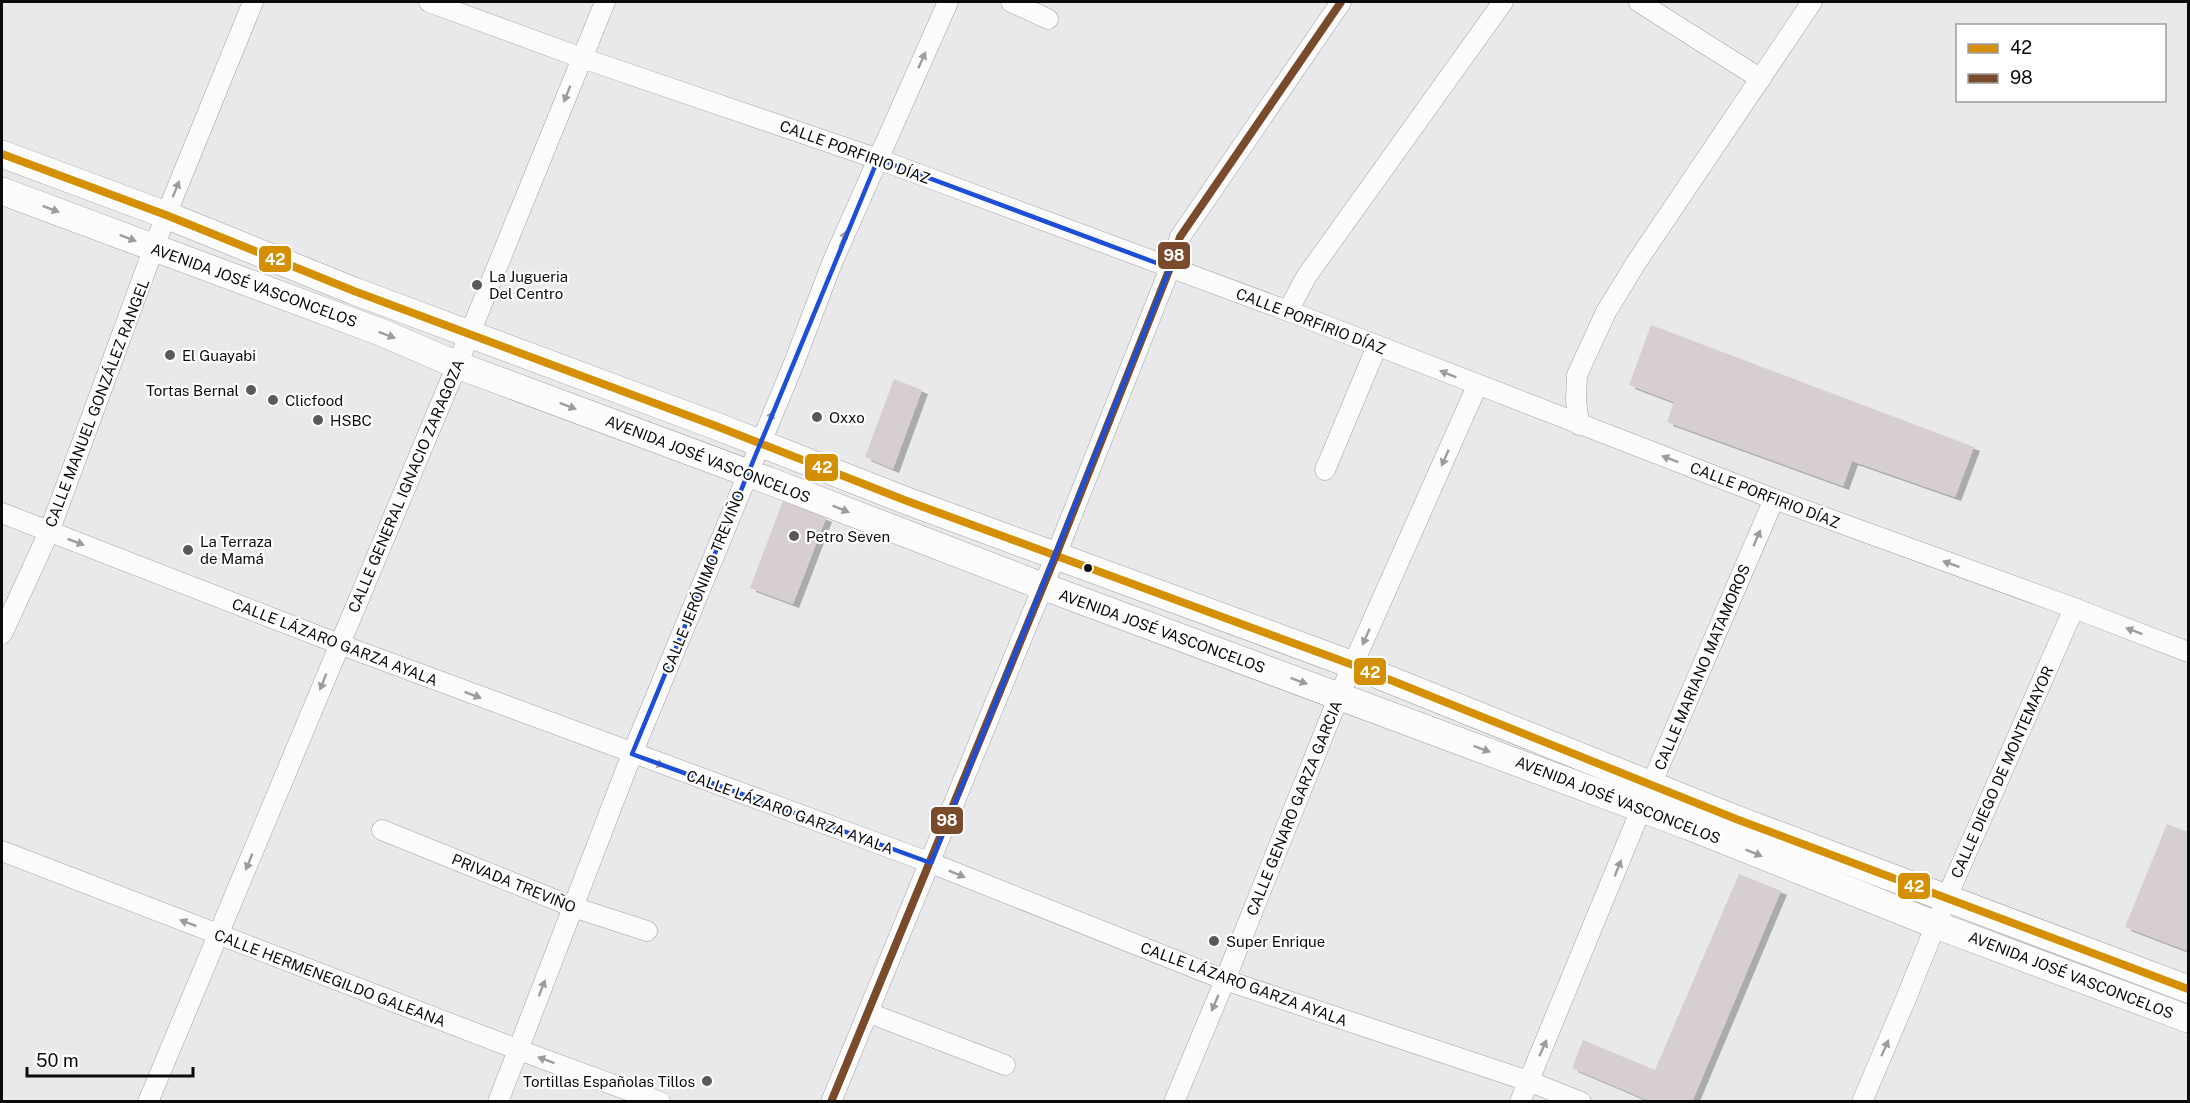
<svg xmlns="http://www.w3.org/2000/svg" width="2190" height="1103" font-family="'Public Sans',sans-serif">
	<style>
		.building { fill: #d6ced2; filter: url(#shadow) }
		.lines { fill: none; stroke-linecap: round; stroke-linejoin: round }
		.street-casing { stroke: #a2a0a2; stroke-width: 21 }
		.secondary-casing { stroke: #a2a0a2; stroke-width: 28 }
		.street { stroke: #fcfcfc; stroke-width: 20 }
		.secondary { stroke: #fcfcfc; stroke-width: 27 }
		.bus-1-casing { stroke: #fff; stroke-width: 12 }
		.bus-2-casing { stroke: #fff; stroke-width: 12 }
		.bus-1 { stroke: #d48f02; stroke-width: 8 }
		.bus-2 { stroke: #7a4b2a; stroke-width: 8 }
		.oneway { fill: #9c9c9c }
		.marked { fill: none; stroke: #1d4ed8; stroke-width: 4.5; stroke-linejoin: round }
		.poi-dot { fill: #59585a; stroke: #fff; stroke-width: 2 }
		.bus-dot { fill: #0c0b0c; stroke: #fff; stroke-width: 2 }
		.labels { text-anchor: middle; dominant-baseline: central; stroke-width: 4.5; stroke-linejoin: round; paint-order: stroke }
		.street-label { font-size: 15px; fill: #0c0b0c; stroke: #fff }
		.poi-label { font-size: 15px; fill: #0c0b0c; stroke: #fff; text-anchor: start }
		.line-badge { stroke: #fff; stroke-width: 2 }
		.badge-label { font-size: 16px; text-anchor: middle; font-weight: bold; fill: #fff }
	</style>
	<defs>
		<filter id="shadow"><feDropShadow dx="6" dy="4" stdDeviation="0" flood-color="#0004"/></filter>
	</defs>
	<rect width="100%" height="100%" fill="#e9e8ea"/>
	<!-- building -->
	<g class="building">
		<path d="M 1651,325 L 1974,447 L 1955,497 L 1852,461 L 1843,486 L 1667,422 L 1674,402 L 1629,385 Z"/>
		<path d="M 894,379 L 922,390 L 893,469 L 865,457 Z"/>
		<path d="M 783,501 L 826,518 L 793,604 L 750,588 Z"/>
		<path d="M 2167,824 L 2188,832 L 2188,951 L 2125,927 Z"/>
		<path d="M 1739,874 L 1781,891 L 1692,1102 L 1652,1102 L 1572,1068 L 1583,1040 L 1655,1070 Z"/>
	</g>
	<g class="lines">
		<!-- street casing -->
		<g class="street-casing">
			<g id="street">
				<path d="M 429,2 L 582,58 L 878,159 L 1288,311 L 1774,499 L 2074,608 L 2188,652"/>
				<path d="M 1011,2 L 1048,19"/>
				<path d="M 1639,2 L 1761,79"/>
				<path d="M 1288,311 L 1306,277 L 1503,2"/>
				<path d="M 1579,425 L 1576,400 L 1577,375 L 1606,312 L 1636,263 L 1812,2"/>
				<path d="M 1325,470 L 1377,346"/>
				<path d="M 2,513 L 339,644 L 931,863 L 1225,980 L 1528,1081 L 1581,1102"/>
				<path d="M 2,634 L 49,532 L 166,215 L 253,2"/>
				<path d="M 382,830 L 573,907 L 647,931"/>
				<path d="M 2,851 L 519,1050 L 660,1102"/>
				<path d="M 869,1013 L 1005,1065"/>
				<path d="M 148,1102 L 457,365 L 605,2"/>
				<path d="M 498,1102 L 632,754 L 794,363 L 832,263 L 948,2"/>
				<path d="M 831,1102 L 1056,555 L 1170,268 L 1180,237 L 1341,2"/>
				<path d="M 1174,1102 L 1225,980 L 1339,696 L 1477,386"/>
				<path d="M 1520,1102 L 1651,785 L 1774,499"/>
				<path d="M 1862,1102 L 1905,1001 L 1947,897 L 2074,608"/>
			</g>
		</g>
		<!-- secondary casing -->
		<g class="secondary-casing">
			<g id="secondary">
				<path d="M 2,154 L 166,215 L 354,291 L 716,426 L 907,501 L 1353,665 L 1736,819 L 2188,989"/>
				<path d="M 2,191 L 383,333 L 457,365 L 772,482 L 1042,586 L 1688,826 L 1936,925 L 2188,1019"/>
			</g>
		</g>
		<!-- street -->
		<use href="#street" class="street"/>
		<!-- secondary -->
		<use href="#secondary" class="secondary"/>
		<!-- bus-1 casing -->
		<g class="bus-1-casing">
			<path id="bus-1" d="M 2,154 L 166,215 L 354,291 L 716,426 L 907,501 L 1353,665 L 1736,819 L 2188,989"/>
		</g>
		<!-- bus-2 casing -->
		<g class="bus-2-casing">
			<path id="bus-2" d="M 831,1102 L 1056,555 L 1170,268 L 1180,237 L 1341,2"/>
		</g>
		<!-- bus-1 -->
		<use href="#bus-1" class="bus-1"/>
		<!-- bus-2 -->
		<use href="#bus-2" class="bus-2"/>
	</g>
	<!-- one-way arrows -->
	<defs><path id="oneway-solid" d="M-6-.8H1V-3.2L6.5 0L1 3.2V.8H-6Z" transform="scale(1.5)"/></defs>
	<g class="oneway">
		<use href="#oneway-solid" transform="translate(922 60) rotate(-66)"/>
		<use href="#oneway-solid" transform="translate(567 94) rotate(112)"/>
		<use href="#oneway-solid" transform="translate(176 189) rotate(-68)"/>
		<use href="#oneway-solid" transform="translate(51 209) rotate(21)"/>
		<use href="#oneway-solid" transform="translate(128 238) rotate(21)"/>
		<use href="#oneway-solid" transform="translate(843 239) rotate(-66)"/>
		<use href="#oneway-solid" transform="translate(387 335) rotate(21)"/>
		<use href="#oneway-solid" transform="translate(1448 374) rotate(-158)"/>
		<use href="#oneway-solid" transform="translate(568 406) rotate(21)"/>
		<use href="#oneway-solid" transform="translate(770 419) rotate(-67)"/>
		<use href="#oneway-solid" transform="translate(1445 458) rotate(114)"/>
		<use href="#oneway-solid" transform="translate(1670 459) rotate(-159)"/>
		<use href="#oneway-solid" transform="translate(841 509) rotate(22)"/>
		<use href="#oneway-solid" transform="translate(1757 538) rotate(-67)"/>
		<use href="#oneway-solid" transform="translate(76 542) rotate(21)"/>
		<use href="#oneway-solid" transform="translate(1951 564) rotate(-160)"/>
		<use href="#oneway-solid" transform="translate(2134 631) rotate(-159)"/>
		<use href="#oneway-solid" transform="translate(1366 637) rotate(114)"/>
		<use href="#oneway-solid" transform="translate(1299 681) rotate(20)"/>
		<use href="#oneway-solid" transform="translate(323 682) rotate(112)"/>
		<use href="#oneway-solid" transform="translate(473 695) rotate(21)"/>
		<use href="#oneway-solid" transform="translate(1482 749) rotate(20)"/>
		<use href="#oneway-solid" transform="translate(656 763) rotate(20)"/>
		<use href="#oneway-solid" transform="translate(1754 853) rotate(22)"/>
		<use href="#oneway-solid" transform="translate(249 862) rotate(112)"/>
		<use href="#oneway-solid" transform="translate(1618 868) rotate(-68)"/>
		<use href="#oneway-solid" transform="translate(957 874) rotate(22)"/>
		<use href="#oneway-solid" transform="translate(188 923) rotate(-159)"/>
		<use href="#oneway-solid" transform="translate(542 988) rotate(-69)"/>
		<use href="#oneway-solid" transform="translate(1215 1003) rotate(113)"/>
		<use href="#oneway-solid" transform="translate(1543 1048) rotate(-66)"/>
		<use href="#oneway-solid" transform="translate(1885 1048) rotate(-66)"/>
		<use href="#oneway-solid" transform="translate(546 1060) rotate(-160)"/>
	</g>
	<!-- marked area -->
	<path class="marked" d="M 878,159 L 1170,268 L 931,863 L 632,754 Z"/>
	<!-- markers -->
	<g class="poi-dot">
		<circle cx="477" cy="285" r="6"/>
		<circle cx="170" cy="355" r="6"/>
		<circle cx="251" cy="390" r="6"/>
		<circle cx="273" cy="400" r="6"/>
		<circle cx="817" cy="417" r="6"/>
		<circle cx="318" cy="420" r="6"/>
		<circle cx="794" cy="536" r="6"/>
		<circle cx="188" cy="550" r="6"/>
		<circle cx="1214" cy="941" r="6"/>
		<circle cx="707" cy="1081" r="6"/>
	</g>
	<circle class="bus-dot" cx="1088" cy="568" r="5"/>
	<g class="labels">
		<!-- street labels -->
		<g class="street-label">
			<text transform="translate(855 152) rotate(20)">CALLE PORFIRIO DÍAZ</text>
			<text transform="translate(254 285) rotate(20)">AVENIDA JOSÉ VASCONCELOS</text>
			<text transform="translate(1311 321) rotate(21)">CALLE PORFIRIO DÍAZ</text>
			<text transform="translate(97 403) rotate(-69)">CALLE MANUEL GONZÁLEZ RANGEL</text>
			<text transform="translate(708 459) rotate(21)">AVENIDA JOSÉ VASCONCELOS</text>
			<text transform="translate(406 486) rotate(-67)">CALLE GENERAL IGNACIO ZARAGOZA</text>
			<text transform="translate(1765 495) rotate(21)">CALLE PORFIRIO DÍAZ</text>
			<text transform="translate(703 582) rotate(-68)">CALLE JERÓNIMO TREVIÑO</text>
			<text transform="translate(1162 631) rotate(20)">AVENIDA JOSÉ VASCONCELOS</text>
			<text transform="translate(335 642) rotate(21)">CALLE LÁZARO GARZA AYALA</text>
			<text transform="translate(1702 667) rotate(-67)">CALLE MARIANO MATAMOROS</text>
			<text transform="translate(2002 772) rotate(-66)">CALLE DIEGO DE MONTEMAYOR</text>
			<text transform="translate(1618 800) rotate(21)">AVENIDA JOSÉ VASCONCELOS</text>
			<text transform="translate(1294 808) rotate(-68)">CALLE GENARO GARZA GARCIA</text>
			<text transform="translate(790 812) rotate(20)">CALLE LÁZARO GARZA AYALA</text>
			<text transform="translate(514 883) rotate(22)">PRIVADA TREVIÑO</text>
			<text transform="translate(2071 975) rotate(21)">AVENIDA JOSÉ VASCONCELOS</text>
			<text transform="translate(330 978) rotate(21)">CALLE HERMENEGILDO GALEANA</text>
			<text transform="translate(1244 984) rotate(20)">CALLE LÁZARO GARZA AYALA</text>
		</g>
		<!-- poi labels -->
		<g class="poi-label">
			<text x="489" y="276">La Jugueria<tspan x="489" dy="17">Del Centro</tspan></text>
			<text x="182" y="355">El Guayabi</text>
			<text x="239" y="390" text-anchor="end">Tortas Bernal</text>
			<text x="285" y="400">Clicfood</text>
			<text x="829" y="417">Oxxo</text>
			<text x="330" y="420">HSBC</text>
			<text x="806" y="536">Petro Seven</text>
			<text x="200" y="541">La Terraza<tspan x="200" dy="17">de Mamá</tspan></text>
			<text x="1226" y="941">Super Enrique</text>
			<text x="695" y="1081" text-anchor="end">Tortillas Españolas Tillos</text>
		</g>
	</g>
	<g class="line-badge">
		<rect x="1157" y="241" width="34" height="29" rx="6" fill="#7a4b2a"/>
		<rect x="258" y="245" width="34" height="28" rx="6" fill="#d48f02"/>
		<rect x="804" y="453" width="35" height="29" rx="6" fill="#d48f02"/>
		<rect x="1353" y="657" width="34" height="29" rx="6" fill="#d48f02"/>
		<rect x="930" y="806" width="34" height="29" rx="6" fill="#7a4b2a"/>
		<rect x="1897" y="872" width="34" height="28" rx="6" fill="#d48f02"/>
	</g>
	<g class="badge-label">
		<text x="1174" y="261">98</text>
		<text x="275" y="265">42</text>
		<text x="822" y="473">42</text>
		<text x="1370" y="678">42</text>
		<text x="947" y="826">98</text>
		<text x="1914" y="892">42</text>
	</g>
	<!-- border -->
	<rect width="2190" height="1103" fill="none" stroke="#0c0b0c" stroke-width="6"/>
	<!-- legend -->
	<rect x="1956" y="24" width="210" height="78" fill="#ffffff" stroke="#9e9d9e" stroke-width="1.5"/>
	<rect x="1968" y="44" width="30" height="9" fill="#d48f02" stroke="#9e9d9e" stroke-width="1.5"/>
	<text x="2010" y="54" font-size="18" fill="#0c0b0c">42</text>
	<rect x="1968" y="74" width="30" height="9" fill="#7a4b2a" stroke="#9e9d9e" stroke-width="1.5"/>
	<text x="2010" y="84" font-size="18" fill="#0c0b0c">98</text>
	<!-- scale -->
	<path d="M27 1067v9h166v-9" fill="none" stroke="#0c0b0c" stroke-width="3"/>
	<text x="36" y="1067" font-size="18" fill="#0c0b0c" stroke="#ffffff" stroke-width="4.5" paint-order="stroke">50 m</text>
</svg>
